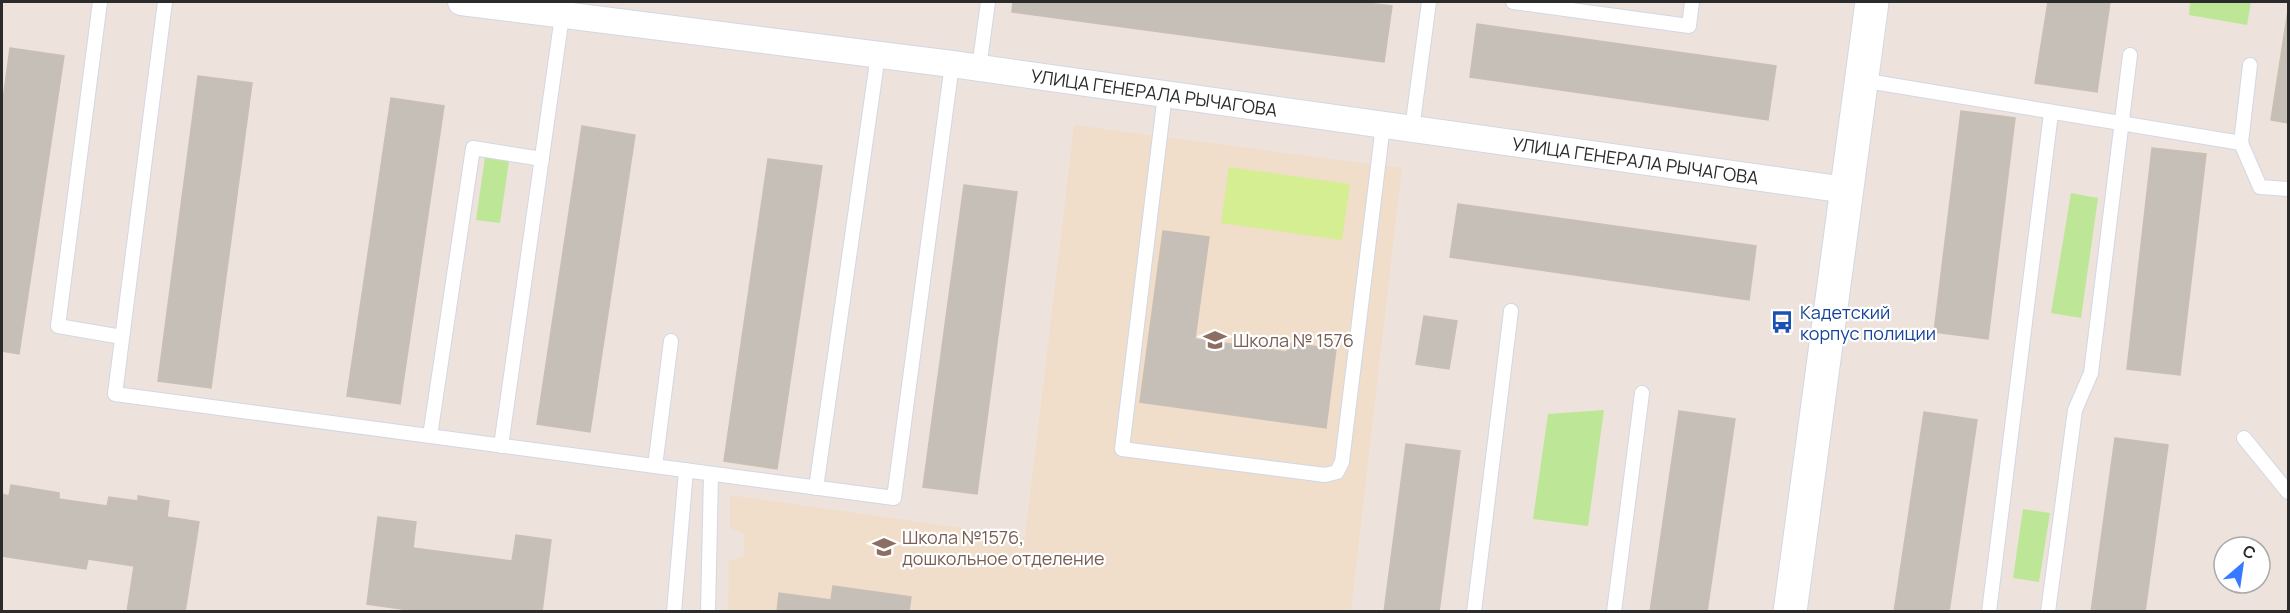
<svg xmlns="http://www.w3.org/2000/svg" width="2290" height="613" font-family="Manrope,sans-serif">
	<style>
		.education { fill: #f0deca }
		.green { fill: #bde796 }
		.pitch { fill: #d4ee91 }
		.building { fill: #c6bfb7; stroke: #c9bfb5; stroke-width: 1.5 }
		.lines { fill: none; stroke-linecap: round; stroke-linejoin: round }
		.lane-casing { stroke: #d1d7e4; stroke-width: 16 }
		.street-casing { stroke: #d1d7e4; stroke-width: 28 }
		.secondary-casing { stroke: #d1d7e4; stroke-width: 35 }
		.lane { stroke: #fff; stroke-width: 14 }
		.street { stroke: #fff; stroke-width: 26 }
		.secondary { stroke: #fff; stroke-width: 33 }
		.labels { text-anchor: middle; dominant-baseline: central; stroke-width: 4.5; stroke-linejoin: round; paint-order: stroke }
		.street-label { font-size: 18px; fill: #2b2b2b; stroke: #fff }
		.transit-label { font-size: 18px; fill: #164399; stroke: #fff; text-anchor: start }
		.education-label { font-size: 18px; fill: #785e54; stroke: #fff; text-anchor: start }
	</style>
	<rect width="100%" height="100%" fill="#ede3dc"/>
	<!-- education -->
	<path class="education" d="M 1074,125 L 1402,168 L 1351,611 L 728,612 L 729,561 L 744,556 L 744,534 L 730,528 L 730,495 L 1025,537 Z"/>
	<!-- green -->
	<g class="green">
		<path d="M 2190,2 L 2251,2 L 2247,25 L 2189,15 Z"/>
		<path d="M 485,157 L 509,161 L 500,223 L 476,220 Z"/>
		<path d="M 2071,193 L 2098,198 L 2081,318 L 2051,313 Z"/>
		<path d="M 1604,410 L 1588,526 L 1533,519 L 1548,414 Z"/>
		<path d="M 2023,509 L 2050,513 L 2039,582 L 2013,578 Z"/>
	</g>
	<!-- pitch -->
	<path class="pitch" d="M 1229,167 L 1350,184 L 1342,240 L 1221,223 Z"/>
	<!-- building -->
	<g class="building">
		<path d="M 1013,2 L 1358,2 L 1392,6 L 1384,62 L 1012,12 Z"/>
		<path d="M 2048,2 L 2110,2 L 2097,92 L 2035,83 Z"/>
		<path d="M 2288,10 L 2288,123 L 2271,120 Z"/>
		<path d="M 1477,24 L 1776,66 L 1768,120 L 1470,77 Z"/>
		<path d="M 10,48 L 64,56 L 19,354 L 2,351 L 2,107 Z"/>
		<path d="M 198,76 L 252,83 L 211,388 L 158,381 Z"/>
		<path d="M 391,98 L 444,106 L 400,404 L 347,396 Z"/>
		<path d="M 1961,111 L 2015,118 L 1988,339 L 1934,332 Z"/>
		<path d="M 582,126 L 635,135 L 590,432 L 537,424 Z"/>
		<path d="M 2152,148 L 2206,154 L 2180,375 L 2127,369 Z"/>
		<path d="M 768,159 L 822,166 L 777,469 L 724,461 Z"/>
		<path d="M 964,185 L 1017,192 L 977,494 L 923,487 Z"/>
		<path d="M 1458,204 L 1756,246 L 1749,300 L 1450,257 Z"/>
		<path d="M 1163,231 L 1209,237 L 1195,339 L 1287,352 L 1288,343 L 1336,349 L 1326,428 L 1140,402 Z"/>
		<path d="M 1424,316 L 1457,321 L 1449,369 L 1416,364 Z"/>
		<path d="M 1679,411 L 1735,419 L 1707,612 L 1650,612 Z"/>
		<path d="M 1924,412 L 1977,420 L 1949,612 L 1894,612 Z"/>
		<path d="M 2115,438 L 2168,445 L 2145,612 L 2091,612 Z"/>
		<path d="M 1406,444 L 1460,451 L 1439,612 L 1384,612 Z"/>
		<path d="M 11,485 L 59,493 L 59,499 L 107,506 L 109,497 L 138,501 L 138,496 L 169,501 L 167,517 L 199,522 L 185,612 L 127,612 L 134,566 L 88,559 L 86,569 L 2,556 L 2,494 L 9,496 Z"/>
		<path d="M 378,517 L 416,522 L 413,548 L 512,561 L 516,535 L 551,540 L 542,612 L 423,612 L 367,604 Z"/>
		<path d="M 833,586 L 911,597 L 909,611 L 913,612 L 777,612 L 779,593 L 831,600 Z"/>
	</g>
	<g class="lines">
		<!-- lane casing -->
		<g class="lane-casing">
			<g id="lane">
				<path d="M 100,2 L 58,326 L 122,337"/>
				<path d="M 165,2 L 115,394 L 894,498 L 952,64"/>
				<path d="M 1513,2 L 1689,26 L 1692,2"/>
				<path d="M 979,68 L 988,2"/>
				<path d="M 1861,80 L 2241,143 L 2260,187 L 2288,189"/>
				<path d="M 1165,94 L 1122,449 L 1325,475 L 1337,472 L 1342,462 L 1383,125"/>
				<path d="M 1412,129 L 1429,2"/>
				<path d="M 2241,143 L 2250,65"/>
				<path d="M 430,436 L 473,148 L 542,159"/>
				<path d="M 2244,438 L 2288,492"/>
				<path d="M 501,446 L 564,2"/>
				<path d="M 655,466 L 671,341"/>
				<path d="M 816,488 L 878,55"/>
				<path d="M 674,612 L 686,470"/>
				<path d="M 708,612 L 711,474"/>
				<path d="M 1474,612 L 1511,311"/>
				<path d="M 1614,612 L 1642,393"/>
				<path d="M 1989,612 L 2051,113"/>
				<path d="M 2048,612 L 2075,410 L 2091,373 L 2130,55"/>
			</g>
		</g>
		<!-- street casing -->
		<g class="street-casing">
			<g id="street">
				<path id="s1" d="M 461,2 L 952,64 L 1846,190"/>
			</g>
		</g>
		<!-- secondary casing -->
		<g class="secondary-casing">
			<path id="secondary" d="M 1790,612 L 1872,2"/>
		</g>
		<!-- lane -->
		<use href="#lane" class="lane"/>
		<!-- street -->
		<use href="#street" class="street"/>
		<!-- secondary -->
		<use href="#secondary" class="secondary"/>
	</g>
	<!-- icons -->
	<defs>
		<g id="bus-bare" transform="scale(1.8)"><path d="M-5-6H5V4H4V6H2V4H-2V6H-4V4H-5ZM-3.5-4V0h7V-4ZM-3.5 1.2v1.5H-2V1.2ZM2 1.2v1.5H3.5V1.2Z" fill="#1a4fb4" stroke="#fff" stroke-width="2.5" paint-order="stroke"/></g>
		<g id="school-bare" transform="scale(1.8)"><path d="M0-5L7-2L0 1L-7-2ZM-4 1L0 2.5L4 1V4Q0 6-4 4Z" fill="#8d6e63" stroke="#fff" stroke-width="2.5" paint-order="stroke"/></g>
	</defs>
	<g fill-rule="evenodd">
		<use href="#bus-bare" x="1782" y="322"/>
		<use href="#school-bare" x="1215" y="340"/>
		<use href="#school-bare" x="884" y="547"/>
	</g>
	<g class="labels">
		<!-- street labels -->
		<g class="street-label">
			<text stroke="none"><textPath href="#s1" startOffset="699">УЛИЦА ГЕНЕРАЛА РЫЧАГОВА</textPath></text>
			<text stroke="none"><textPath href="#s1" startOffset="1185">УЛИЦА ГЕНЕРАЛА РЫЧАГОВА</textPath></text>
		</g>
		<!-- transit labels -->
		<g class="transit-label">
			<text x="1800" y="312">Кадетский<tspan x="1800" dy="21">корпус полиции</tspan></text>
		</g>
		<!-- education labels -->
		<g class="education-label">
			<text x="1233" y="340">Школа № 1576</text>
			<text x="902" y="537">Школа №1576,<tspan x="902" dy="21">дошкольное отделение</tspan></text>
		</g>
	</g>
	<!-- border -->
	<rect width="2290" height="613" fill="none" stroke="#2b2b2b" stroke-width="6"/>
	<!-- north arrow -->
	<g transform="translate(2242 565) rotate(29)"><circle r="28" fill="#ffffff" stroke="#aaaaaa" stroke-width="1.5"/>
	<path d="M0-4.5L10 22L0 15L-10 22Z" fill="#3779ff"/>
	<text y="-9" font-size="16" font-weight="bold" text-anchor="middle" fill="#2b2b2b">С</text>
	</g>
</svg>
